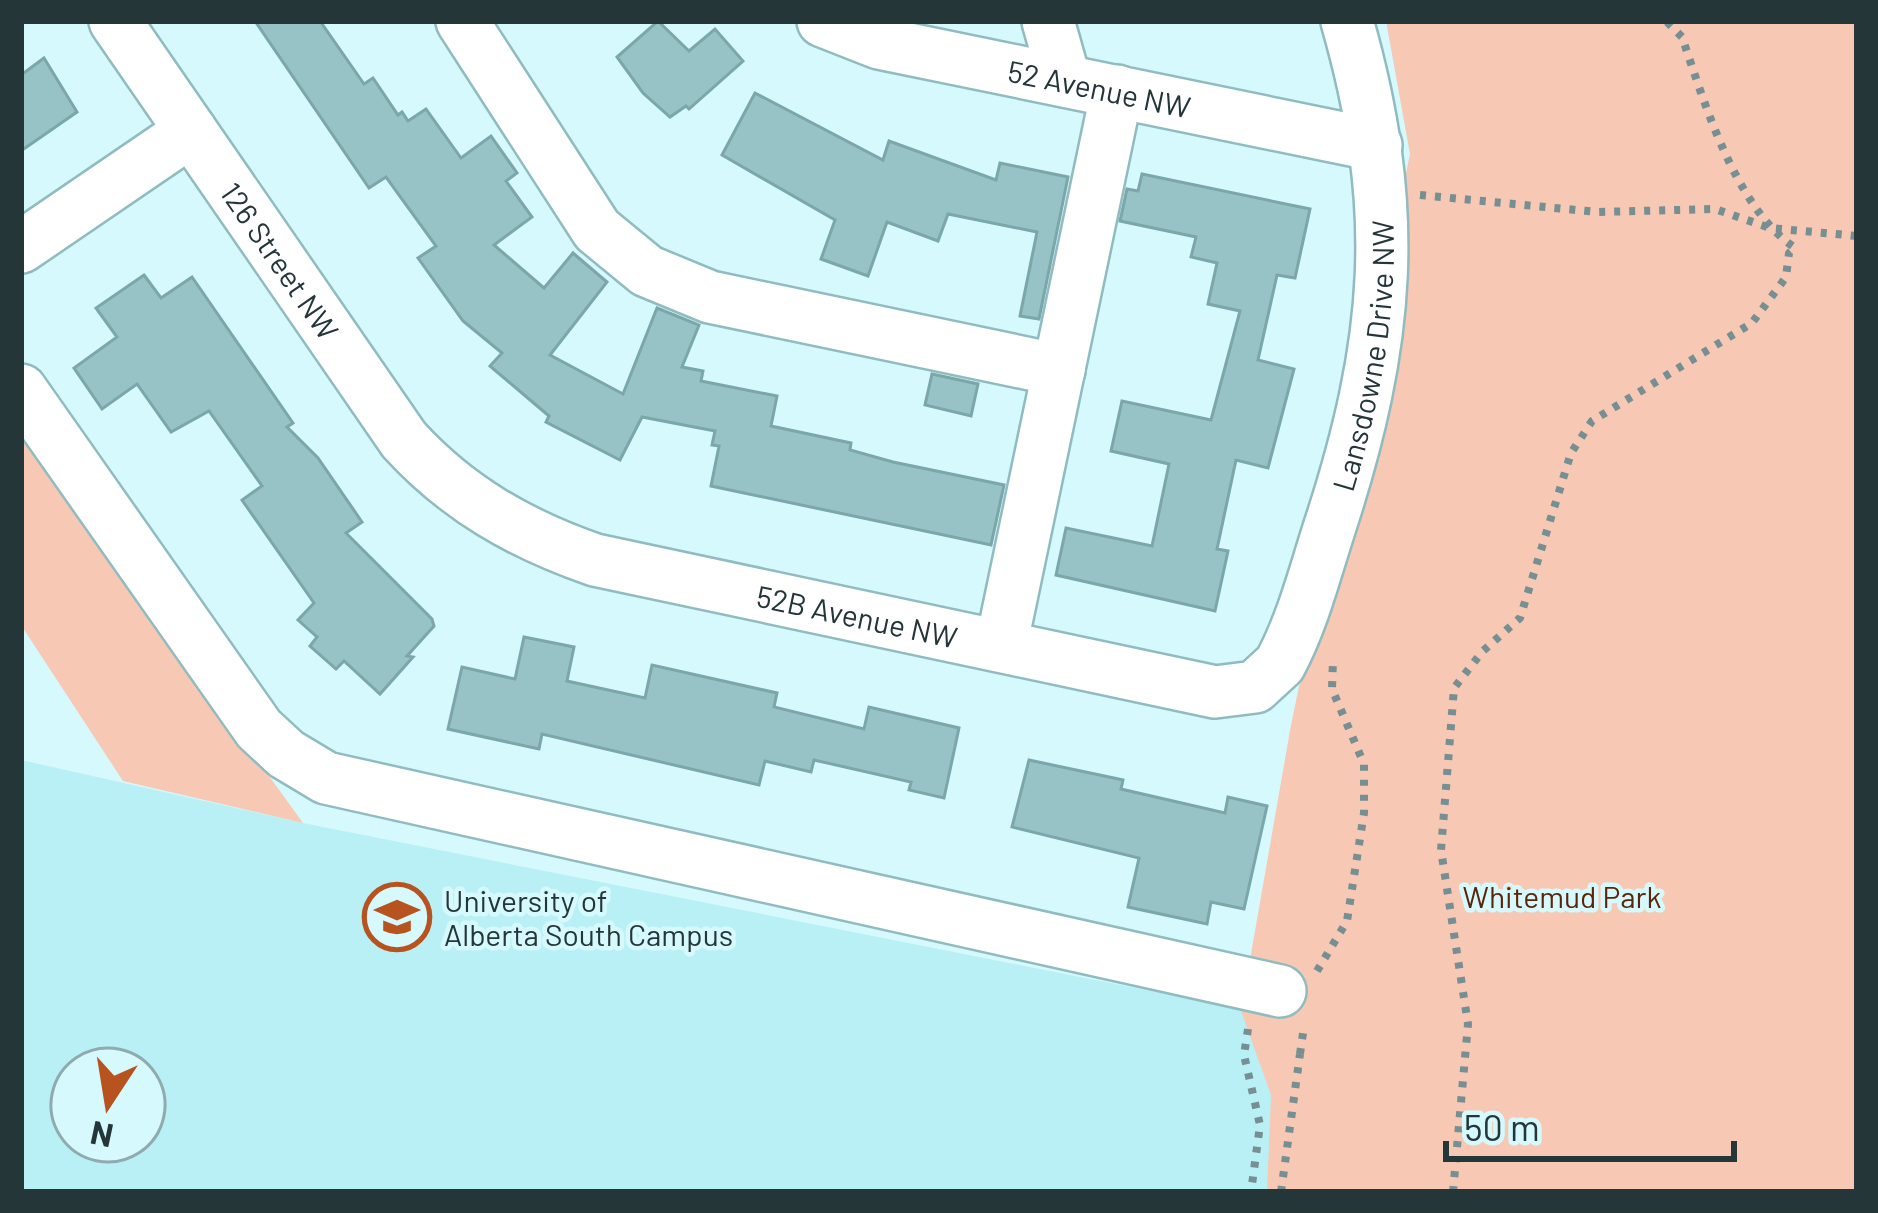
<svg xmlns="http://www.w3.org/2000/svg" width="1878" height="1213" font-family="Barlow,sans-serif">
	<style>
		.built { fill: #b9f0f6; fill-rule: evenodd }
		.green { fill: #f7c8b3 }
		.building { fill: #97c3c7; stroke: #7ba6aa; stroke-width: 3 }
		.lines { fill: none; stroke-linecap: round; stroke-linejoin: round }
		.minor-casing { stroke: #90bcc0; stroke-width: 56 }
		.path { stroke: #758f92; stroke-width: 8; stroke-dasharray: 6 9; stroke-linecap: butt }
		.minor { stroke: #fff; stroke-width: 51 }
		.labels { text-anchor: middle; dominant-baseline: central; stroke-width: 9; stroke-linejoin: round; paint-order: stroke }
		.street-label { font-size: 30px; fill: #243638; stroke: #d6f9fd }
		.park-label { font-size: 30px; fill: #5a260a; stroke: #d6f9fd }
		.poi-label { font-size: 30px; fill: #243638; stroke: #d6f9fd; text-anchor: start }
	</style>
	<rect width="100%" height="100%" fill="#d6f9fd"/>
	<!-- built -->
	<path class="built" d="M 21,760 L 303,823 L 1857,1131 L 1857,1192 L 21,1192 ZM 72,1069 L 144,1069 L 144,1141 L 72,1141 Z"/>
	<!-- green -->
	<g class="green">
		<path d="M 1386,21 L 1857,21 L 1857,1192 L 1267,1192 L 1271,1095 L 1241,1011 L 1291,725 L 1410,154 Z"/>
		<path d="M 21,433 L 303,823 L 123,781 L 21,625 Z"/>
	</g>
	<!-- building -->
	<g class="building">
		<path d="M 255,21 L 320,21 L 364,84 L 373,78 L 398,115 L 402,112 L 408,121 L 426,109 L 461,158 L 491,136 L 517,173 L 506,181 L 532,217 L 494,245 L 544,288 L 573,253 L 607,282 L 550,355 L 623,394 L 657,308 L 699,325 L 682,367 L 703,371 L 701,381 L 777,396 L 771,426 L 851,443 L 850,450 L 893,462 L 1004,485 L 991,545 L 711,486 L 719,446 L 712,445 L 715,431 L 642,417 L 620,460 L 546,422 L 549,416 L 490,366 L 502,353 L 463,321 L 418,258 L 436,246 L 386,177 L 369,188 Z"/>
		<path d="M 658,21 L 689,51 L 715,29 L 743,61 L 689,109 L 686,106 L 670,117 L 643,93 L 617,57 Z"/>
		<path d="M 44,58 L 77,112 L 21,151 L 21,75 Z"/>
		<path d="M 755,93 L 883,160 L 889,141 L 996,180 L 1000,163 L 1068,177 L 1039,319 L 1020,316 L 1037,232 L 948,214 L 938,241 L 887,222 L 868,276 L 821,259 L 835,220 L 722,155 Z"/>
		<path d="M 1142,174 L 1310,209 L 1295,278 L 1277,275 L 1258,360 L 1294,369 L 1268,468 L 1236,460 L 1217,549 L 1228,551 L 1215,611 L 1056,575 L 1066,528 L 1152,546 L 1169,464 L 1111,451 L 1122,401 L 1211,420 L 1240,311 L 1208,304 L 1217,263 L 1191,257 L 1196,237 L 1120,221 L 1127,189 L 1138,191 Z"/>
		<path d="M 144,275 L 161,298 L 192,277 L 293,423 L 287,427 L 318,458 L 362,522 L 346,533 L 432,619 L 434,626 L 407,656 L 413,657 L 380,694 L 344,661 L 336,669 L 310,646 L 317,637 L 298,620 L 314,603 L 242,500 L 262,486 L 209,411 L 171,432 L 137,384 L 102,409 L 74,368 L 117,337 L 96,308 Z"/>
		<path d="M 932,374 L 978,384 L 971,416 L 925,405 Z"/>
		<path d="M 524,637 L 574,647 L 567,681 L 645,698 L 652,665 L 777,693 L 774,707 L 864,729 L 869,707 L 959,728 L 944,798 L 909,790 L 911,782 L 814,760 L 811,772 L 765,761 L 759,785 L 542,734 L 539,749 L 448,729 L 462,667 L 515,679 Z"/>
		<path d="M 1029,760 L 1123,780 L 1121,789 L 1225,813 L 1228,797 L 1267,806 L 1244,909 L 1211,902 L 1207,924 L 1128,907 L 1139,858 L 1012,827 Z"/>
	</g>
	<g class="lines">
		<!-- minor casing -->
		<g class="minor-casing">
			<g id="minor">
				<path id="s1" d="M 115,21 L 404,440 C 458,499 520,534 595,560 L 1215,692 L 1255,687 L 1280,664 C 1303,621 1315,572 1330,526 C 1390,342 1401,209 1347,21"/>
				<path d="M 462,21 L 597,230 L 647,271 L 710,297 L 1059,370"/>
				<path id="s2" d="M 823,21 L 879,43 L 1376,145"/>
				<path d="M 1048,21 L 1065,81"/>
				<path d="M 21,247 L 191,131"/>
				<path d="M 21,390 L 259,729 L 286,754 L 326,778 L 1280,991"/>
				<path d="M 1001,646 L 1117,91"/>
			</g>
		</g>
		<!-- path -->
		<g class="path">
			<path d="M 1420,195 L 1597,212 L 1715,209 L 1770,228 L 1857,236"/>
			<path d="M 1317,971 L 1347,921 L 1364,813 L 1364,764 L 1332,689 L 1333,660"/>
			<path d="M 1248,1029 L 1244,1055 L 1260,1125 L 1251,1192"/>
			<path d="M 1300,1054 L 1304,1026"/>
			<path d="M 1281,1192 L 1300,1054"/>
			<path d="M 1453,1192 L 1468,1024 L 1441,850 L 1454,688 L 1482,652 L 1520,618 L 1571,453 L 1592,421 L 1752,323 L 1786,277 L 1789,253 L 1795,248 C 1735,207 1705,104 1682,37 L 1666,21"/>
		</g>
		<!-- minor -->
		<use href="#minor" class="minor"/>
	</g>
	<!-- icons -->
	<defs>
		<g id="university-ring" transform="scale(3.45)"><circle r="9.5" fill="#d6f9fd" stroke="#b7531e" stroke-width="1.5"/><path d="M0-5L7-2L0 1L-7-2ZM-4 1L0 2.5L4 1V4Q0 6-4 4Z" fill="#b7531e"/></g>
	</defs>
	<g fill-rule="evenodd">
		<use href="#university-ring" x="397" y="917"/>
	</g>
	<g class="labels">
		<!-- street labels -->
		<g class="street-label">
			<text stroke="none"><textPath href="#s2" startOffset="285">52 Avenue NW</textPath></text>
			<text stroke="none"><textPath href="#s1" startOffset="291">126 Street NW</textPath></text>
			<text stroke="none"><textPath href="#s1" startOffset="1767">Lansdowne Drive NW</textPath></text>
			<text stroke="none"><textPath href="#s1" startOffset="1005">52B Avenue NW</textPath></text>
		</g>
		<!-- park labels -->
		<g class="park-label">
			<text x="1562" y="896">Whitemud Park</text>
		</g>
		<!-- poi labels -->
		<g class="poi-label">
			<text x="444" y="900">University of<tspan x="444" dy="34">Alberta South Campus</tspan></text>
		</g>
	</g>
	<!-- border -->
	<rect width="1878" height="1213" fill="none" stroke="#243638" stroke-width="48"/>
	<!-- north arrow -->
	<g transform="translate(108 1105) rotate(192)"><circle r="57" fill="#d6f9fd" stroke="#8fabae" stroke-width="3"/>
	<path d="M0-9L21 45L0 30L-21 45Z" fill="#b7531e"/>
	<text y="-18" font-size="33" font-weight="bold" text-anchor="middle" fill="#243638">N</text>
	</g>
	<!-- scale -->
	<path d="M1446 1141v18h288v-18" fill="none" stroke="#243638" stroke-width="6"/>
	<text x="1464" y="1141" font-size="36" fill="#243638" stroke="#d6f9fd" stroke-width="9" paint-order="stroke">50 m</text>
</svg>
